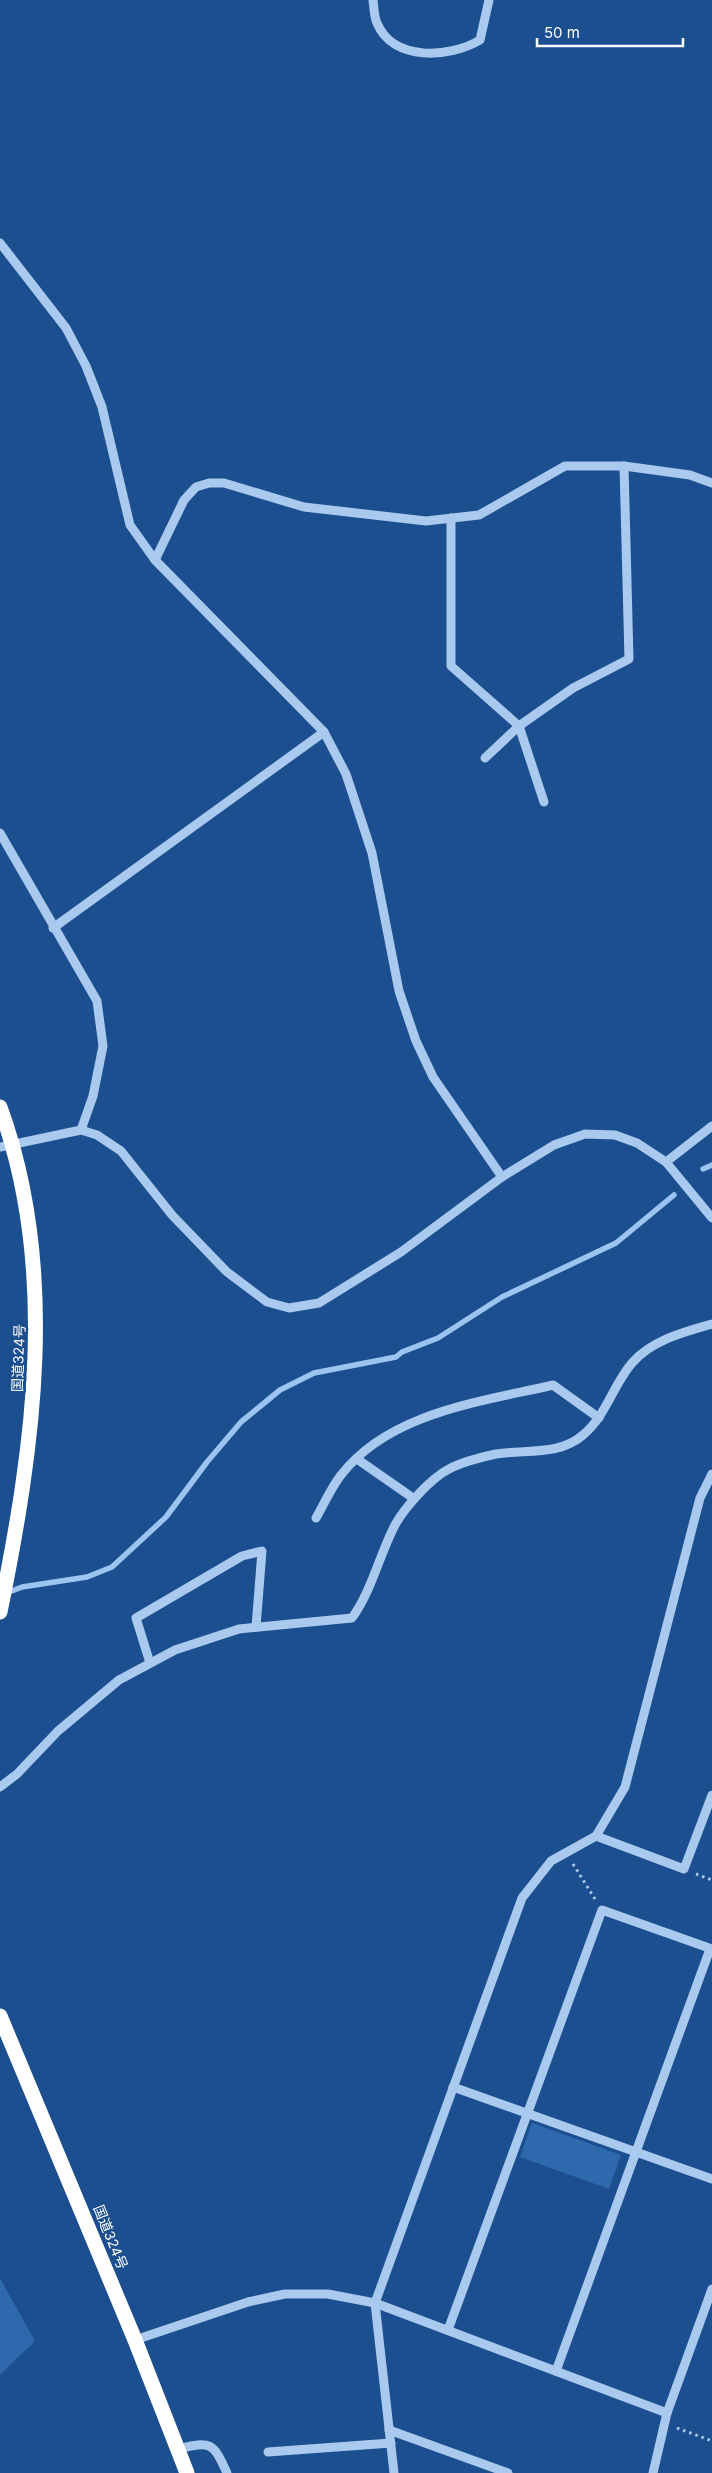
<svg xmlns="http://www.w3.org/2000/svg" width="712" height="2473" font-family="Inter,'Noto Sans JP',sans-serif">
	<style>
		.green { fill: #2e69ad }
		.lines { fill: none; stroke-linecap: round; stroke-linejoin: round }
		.stream { stroke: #9cc4f0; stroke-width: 5.5 }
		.path { stroke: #a9c9ee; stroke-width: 3; stroke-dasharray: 2.5 4; stroke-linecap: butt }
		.minor { stroke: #a9c9ee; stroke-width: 9 }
		.highway { stroke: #fff; stroke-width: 15 }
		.labels { text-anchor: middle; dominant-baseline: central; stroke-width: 5; stroke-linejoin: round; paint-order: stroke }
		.street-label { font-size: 14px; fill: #fff; stroke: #1b4f8f }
	</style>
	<rect width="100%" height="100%" fill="#1b4f8f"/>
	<!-- green -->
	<g class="green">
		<path d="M 532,2123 L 621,2155 L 609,2189 L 520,2157 Z"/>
		<path d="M 0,2278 L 35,2341 L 0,2375 Z"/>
	</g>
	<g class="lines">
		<!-- stream -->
		<g class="stream">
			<path d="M 703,1169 L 712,1165"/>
			<path d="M 4,1594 L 22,1587 L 87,1577 L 112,1567 L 166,1517 L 207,1462 L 241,1422 L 280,1390 L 314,1373 L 396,1357 L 402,1352 L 438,1338 L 502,1297 L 616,1243 L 674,1195"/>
		</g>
		<!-- path -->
		<g class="path">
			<path d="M 573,1864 L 595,1899"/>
			<path d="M 696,1874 L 712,1880"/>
			<path d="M 677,2428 L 712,2441"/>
		</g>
		<!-- minor -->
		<g class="minor">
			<path d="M 373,0 C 374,7 374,17 377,23 C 393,62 450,58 480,40 L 489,0"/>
			<path d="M 0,243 L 66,328 L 86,366 L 102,407 L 130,525 L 155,560 L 324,732 L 346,774 L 372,853 L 399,991 L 416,1041 L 433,1077 L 502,1177"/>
			<path d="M 451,518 L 451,666 L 519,726 L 544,802"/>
			<path d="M 155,560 L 184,500 L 196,487 L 209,483 L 224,483 L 304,507 L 426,521 L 479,515 L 565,466 L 624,466 L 690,475 L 712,483"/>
			<path d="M 485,758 L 519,726 L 573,688 L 629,659 L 624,466"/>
			<path d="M 0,833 L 97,1001 L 103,1046 L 93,1096 L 81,1130"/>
			<path d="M 53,928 L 324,732"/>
			<path d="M 0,1147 L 81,1130 L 97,1135 L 121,1151 L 172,1215 L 227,1272 L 267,1302 L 289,1308 L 319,1303 L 401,1252 L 502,1177 L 554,1145 L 585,1134 L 615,1135 L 637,1143 L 666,1162 L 712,1218"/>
			<path d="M 666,1162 L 712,1126"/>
			<path d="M 357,1459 L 413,1498"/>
			<path d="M 316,1518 C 324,1504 331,1488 341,1475 C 390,1412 481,1402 553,1385 L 599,1418"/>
			<path d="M 150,1663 L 136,1618 L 242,1556 L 262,1551 L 256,1627"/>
			<path d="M 0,1787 L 17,1774 L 58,1731 L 119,1680 L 175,1650 L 239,1629 L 352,1618 C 372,1590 379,1556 395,1525 C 405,1507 431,1478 449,1469 C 462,1462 482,1457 496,1454 C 526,1449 559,1456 583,1435 C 606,1416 613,1385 632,1363 C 652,1340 684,1332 712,1324"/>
			<path d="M 596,1836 L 684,1869 L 712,1795"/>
			<path d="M 453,2087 L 712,2179"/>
			<path d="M 448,2330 L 602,1910 L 712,1949"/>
			<path d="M 135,2340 L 248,2302 L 285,2294 L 328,2294 L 375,2303 L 667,2413"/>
			<path d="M 556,2371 L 710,1949"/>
			<path d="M 389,2430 L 508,2473"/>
			<path d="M 178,2449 C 211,2441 213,2442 227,2473"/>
			<path d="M 268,2452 L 391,2443"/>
			<path d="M 394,2473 L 375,2303 L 522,1898 L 551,1861 L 596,1836 L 625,1787 L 700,1498 L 712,1474"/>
			<path d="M 653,2473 L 667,2413 L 712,2289"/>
		</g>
		<!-- highway -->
		<g class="highway">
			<path d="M 0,1107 C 59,1269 34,1446 0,1612"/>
			<path d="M 0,2016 L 135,2340 L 187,2473"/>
		</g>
	</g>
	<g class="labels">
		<!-- street labels -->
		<g class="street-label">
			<text transform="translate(18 1358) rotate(-88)">国道324号</text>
			<text transform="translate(111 2237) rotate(68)">国道324号</text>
		</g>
	</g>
	<!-- scale -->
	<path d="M537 38v8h146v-8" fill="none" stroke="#ffffff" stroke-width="2.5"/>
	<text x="544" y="38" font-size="15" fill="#ffffff" stroke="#1b4f8f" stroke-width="4" paint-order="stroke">50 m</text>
</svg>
